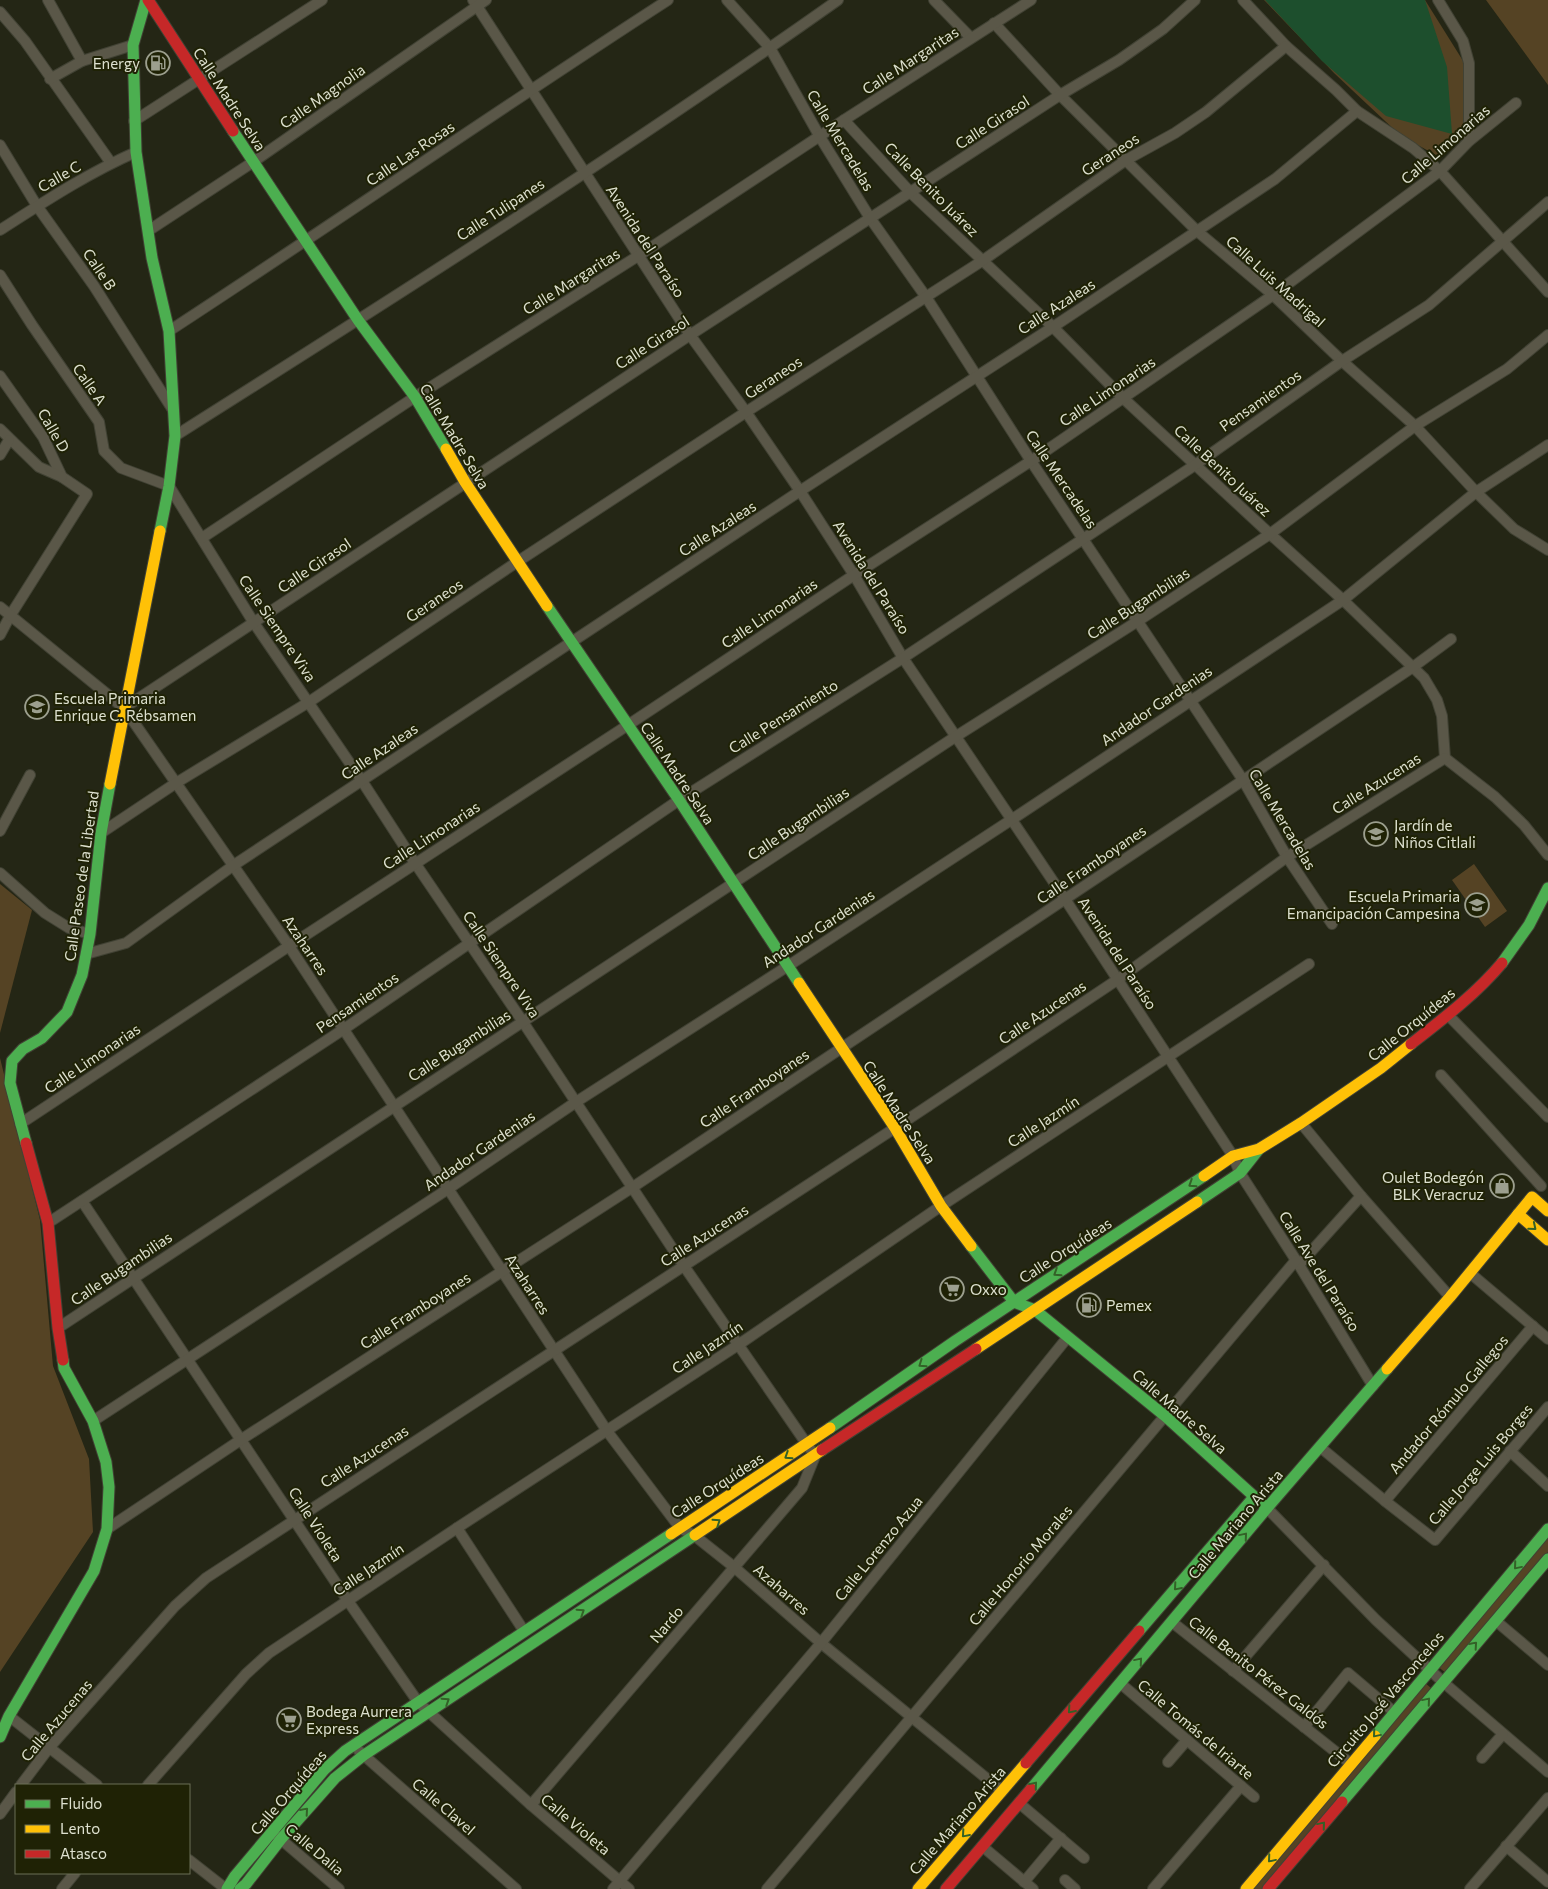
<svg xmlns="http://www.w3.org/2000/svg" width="1548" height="1889" font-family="Commissioner,sans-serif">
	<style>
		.green { fill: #554324 }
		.water { fill: #1d4f2d }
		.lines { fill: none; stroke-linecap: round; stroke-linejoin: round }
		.street-casing { stroke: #414234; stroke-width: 12 }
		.fast-casing { stroke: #414234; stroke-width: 13 }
		.slow-casing { stroke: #414234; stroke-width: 13 }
		.jam-casing { stroke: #414234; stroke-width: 13 }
		.street { stroke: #5a5748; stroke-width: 10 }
		.fast { stroke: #4caf50; stroke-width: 11 }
		.slow { stroke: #ffc107; stroke-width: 11 }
		.jam { stroke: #c62828; stroke-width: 11 }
		.oneway { stroke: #336127 }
		.labels { text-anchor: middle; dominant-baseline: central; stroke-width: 4; stroke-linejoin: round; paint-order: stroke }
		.street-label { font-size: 15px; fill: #dde0cf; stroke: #1f2205 }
		.poi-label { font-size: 15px; fill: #dde0cf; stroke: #1f2205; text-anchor: start }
	</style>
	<rect width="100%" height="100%" fill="#242615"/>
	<!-- green -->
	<g class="green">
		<path d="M 1264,0 L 1425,0 L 1465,64 L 1471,132 L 1436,155 L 1401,136 L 1334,73 Z"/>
		<path d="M 1486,0 L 1548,0 L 1548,85 Z"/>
		<path d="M 1474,864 L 1507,911 L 1485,927 L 1452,880 Z"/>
		<path d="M 0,884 L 32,910 L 0,1033 Z"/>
		<path d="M 0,1058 L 40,1220 L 53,1366 L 89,1459 L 93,1532 L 0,1672 Z"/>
		<path d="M 1548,1535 L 1548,1552 L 1446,1673 L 1437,1666 Z"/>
		<path d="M 1424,1682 L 1431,1688 L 1262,1889 L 1251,1889 Z"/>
	</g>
	<!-- water -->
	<path class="water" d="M 1265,0 L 1425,0 L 1447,67 L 1452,134 L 1386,116 L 1322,61 Z"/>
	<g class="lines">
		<!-- street casing -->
		<g class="street-casing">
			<g id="street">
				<path d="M 48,0 L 82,61"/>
				<path d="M 473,0 L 690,335 L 746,412 L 800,491 L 854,575 L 903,658 L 1065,899 L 1233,1156 L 1240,1173 L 1299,1265 L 1373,1386"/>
				<path d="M 727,0 L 770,48 L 820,137 L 870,218 L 926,297 L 1031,461 L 1190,700 L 1243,780 L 1287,857 L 1332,924"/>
				<path d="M 934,0 L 971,38"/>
				<path d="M 1243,0 L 1286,46 L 1336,90 L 1357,111 L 1413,148 L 1440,171 L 1548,292"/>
				<path d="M 1438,0 L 1463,41 L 1469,63 L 1469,141"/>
				<path d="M 0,12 L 25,41 L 111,163"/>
				<path d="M 994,23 L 1060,95 L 1197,231 L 1273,295 L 1342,361 L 1415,426 L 1476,492 L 1514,529 L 1548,550"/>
				<path d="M 50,79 L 82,61 L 133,45"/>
				<path d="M 844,120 L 911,193 L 1053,327 L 1123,398 L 1270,534 L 1343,600 L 1424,678 L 1437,700 L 1442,716 L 1445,758 L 1495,797 L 1524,825 L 1548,855"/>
				<path d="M 134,121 L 322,0"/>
				<path d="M 0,145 L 37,206 L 94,286 L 173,410"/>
				<path d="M 0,230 C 44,202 88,173 136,152"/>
				<path d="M 148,231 L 253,162 L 486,0"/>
				<path d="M 0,275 L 32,325 L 99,422 L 104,451 L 121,468 L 169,486 L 254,623 L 362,781 L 415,863 L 523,1022 L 684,1266 L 815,1456 L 802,1488 L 531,1805"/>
				<path d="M 169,331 C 336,222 501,108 668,0"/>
				<path d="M 0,376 L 43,437 L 62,477 L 87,494 L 10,616 L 0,635"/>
				<path d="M 0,429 L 39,467 L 62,477"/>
				<path d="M 175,436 C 398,295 622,153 838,0"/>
				<path d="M 0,455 L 9,440"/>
				<path d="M 202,538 L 415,397 L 638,256 L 844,120 L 1031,0"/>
				<path d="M 0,607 L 124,708 L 289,946 L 607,1431 L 680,1528 L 695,1536 L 734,1567 L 821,1643 L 1002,1791"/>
				<path d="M 124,708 L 690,335 L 1060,95 L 1119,60 L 1163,29 L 1195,0"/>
				<path d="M 0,831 L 30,775"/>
				<path d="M 101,833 L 176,783 L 309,702 L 517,562 L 746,412 L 982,261 L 1126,160 L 1175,133 L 1206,112 L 1286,46"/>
				<path d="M 0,873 L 45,913 L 69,928 L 90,934"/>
				<path d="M 86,954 L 126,943 L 234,865 L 800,491 L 1053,327 L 1275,179 L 1357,111"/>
				<path d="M 1448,1015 L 1548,1117"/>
				<path d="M 1441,1075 L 1541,1186"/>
				<path d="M 1301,1123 L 1361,1196 L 1450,1297"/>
				<path d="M 20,1124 L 289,946 L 628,725 L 854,575 L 1031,461 L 1123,398 L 1273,295 L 1440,171 L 1469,141 L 1516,103"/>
				<path d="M 82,1201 L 348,1601 L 418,1702 L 531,1805 L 629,1889"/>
				<path d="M 48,1223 L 344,1029 L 679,800 L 903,658 L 1195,465 L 1342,361 L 1429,305 L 1548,202"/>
				<path d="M 1299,1265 L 1361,1196"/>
				<path d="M 1470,1273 L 1548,1339"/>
				<path d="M 58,1328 L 955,737 L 1138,621 L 1270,534 L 1415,426 L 1507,369 L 1548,335"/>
				<path d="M 93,1421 L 448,1189 L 576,1102 L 788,966 L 1011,820 L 1343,600 L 1476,492 L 1548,445"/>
				<path d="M 1320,1447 L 1385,1501 L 1435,1540 L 1548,1407"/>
				<path d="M 1510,1451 L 1548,1486"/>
				<path d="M 1385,1501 L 1533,1326"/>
				<path d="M 1267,1508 L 1376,1620 L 1443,1682 L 1548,1772"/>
				<path d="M 457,1528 L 524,1631"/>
				<path d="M 107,1529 L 242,1439 L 633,1187 L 1413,667 L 1451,639"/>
				<path d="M 1496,1621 L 1548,1665"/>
				<path d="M 1172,1622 L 1351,1764"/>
				<path d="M 1233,1671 L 1324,1565"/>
				<path d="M 1120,1683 L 1254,1797"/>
				<path d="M 9,1716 L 97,1785"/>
				<path d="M 1304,1727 L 1348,1673 L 1394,1712"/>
				<path d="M 359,1751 L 516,1889"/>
				<path d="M 1482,1758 L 1503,1734"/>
				<path d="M 1168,1762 L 1187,1740"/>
				<path d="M 21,1785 L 49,1748 L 175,1606 L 206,1578 L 895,1128 L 1117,980 L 1287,857 L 1445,758"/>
				<path d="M 148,1785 L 246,1674 L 269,1653 L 457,1528 L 738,1345 L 941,1206 L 1309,964"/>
				<path d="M 1019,1803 L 1084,1858"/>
				<path d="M 0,1814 L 16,1792"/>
				<path d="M 277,1836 L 339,1889"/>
				<path d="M 982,1846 L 1033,1889"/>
				<path d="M 1506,1846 L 1548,1882"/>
				<path d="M 189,1860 L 226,1889"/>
				<path d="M 1065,1880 L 1075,1889"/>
				<path d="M 1024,1882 L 1061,1838"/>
				<path d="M 62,1889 L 75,1873"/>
				<path d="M 613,1889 L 821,1643 L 1067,1338"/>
				<path d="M 767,1889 L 1296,1260"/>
				<path d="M 1153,1889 L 1241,1786"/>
				<path d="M 1470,1889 L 1548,1798"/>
			</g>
		</g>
		<!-- fast casing -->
		<g class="fast-casing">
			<g id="fast">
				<path d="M 146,0 L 133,45 L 136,152 L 152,258 L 169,331 L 175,436 L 169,486 L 160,531"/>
				<path d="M 233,131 L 358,320 L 415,397 L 446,449"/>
				<path d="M 547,606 L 679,800 L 799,983"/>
				<path d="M 1502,963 L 1529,925 L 1548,888"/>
				<path d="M 26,1143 L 10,1083 L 12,1061 L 23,1049 L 42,1038 L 67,1012 L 82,975 L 90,934 L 101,833 L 110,784"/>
				<path d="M 1197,1202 L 1240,1173 L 1259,1149"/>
				<path d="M 971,1246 L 1014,1302 L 1035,1310 L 1165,1416 L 1267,1508"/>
				<path d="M 830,1428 L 955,1341 L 1204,1176"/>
				<path d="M 1139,1631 L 1254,1497"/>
				<path d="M 1375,1736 L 1548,1529"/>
				<path d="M 0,1737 L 9,1716 L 94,1571 L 107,1529 L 109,1487 L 106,1462 L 93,1421 L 64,1368 L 63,1360"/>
				<path d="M 1031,1789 L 1267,1508 L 1387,1369"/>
				<path d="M 1342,1802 L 1548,1559"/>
				<path d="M 227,1889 L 235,1876 L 324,1770 L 345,1751 L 671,1534"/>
				<path d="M 240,1889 L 246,1884 L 281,1839 L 335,1778 L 364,1755 L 695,1535"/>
			</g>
		</g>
		<!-- slow casing -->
		<g class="slow-casing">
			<g id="slow">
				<path d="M 446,449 L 465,482 L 547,606"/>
				<path d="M 110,784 L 160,531"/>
				<path d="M 799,983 L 895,1128 L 941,1206 L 971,1246"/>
				<path d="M 1204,1176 L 1233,1156 L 1259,1149 L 1301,1123 L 1381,1068 L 1411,1044"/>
				<path d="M 1518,1214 L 1548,1240"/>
				<path d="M 976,1349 L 1197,1202"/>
				<path d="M 1387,1369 L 1450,1297 L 1532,1197 L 1548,1211"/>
				<path d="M 671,1534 L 830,1428"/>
				<path d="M 695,1535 L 822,1450"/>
				<path d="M 918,1889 L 1026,1763"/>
				<path d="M 1246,1889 L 1375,1736"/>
			</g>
		</g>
		<!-- jam casing -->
		<g class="jam-casing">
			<g id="jam">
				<path d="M 148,0 L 233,131"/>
				<path d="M 1411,1044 C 1443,1019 1476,994 1502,963"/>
				<path d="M 26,1143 L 48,1223 L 58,1328 L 63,1360"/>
				<path d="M 822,1450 L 976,1349"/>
				<path d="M 1026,1763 L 1139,1631"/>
				<path d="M 946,1889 L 1031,1789"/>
				<path d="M 1268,1889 L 1342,1802"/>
			</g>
		</g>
		<!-- street -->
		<use href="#street" class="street"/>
		<!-- fast -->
		<use href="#fast" class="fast"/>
		<!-- slow -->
		<use href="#slow" class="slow"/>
		<!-- jam -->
		<use href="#jam" class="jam"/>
	</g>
	<!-- one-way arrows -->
	<defs><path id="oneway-chevron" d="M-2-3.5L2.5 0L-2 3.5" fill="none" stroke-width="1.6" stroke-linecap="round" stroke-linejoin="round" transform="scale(1.25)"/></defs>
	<g class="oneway">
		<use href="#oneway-chevron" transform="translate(1192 1184) rotate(147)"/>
		<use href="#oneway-chevron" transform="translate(1533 1227) rotate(40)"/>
		<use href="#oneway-chevron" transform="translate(1057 1273) rotate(147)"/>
		<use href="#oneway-chevron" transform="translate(922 1364) rotate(145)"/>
		<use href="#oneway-chevron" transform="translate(788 1456) rotate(147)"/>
		<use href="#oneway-chevron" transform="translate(717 1522) rotate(-34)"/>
		<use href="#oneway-chevron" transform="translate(1244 1536) rotate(-50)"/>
		<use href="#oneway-chevron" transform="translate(1517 1566) rotate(130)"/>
		<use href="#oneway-chevron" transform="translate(1177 1587) rotate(131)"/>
		<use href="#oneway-chevron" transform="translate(581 1612) rotate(-33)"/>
		<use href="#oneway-chevron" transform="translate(1474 1645) rotate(-49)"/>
		<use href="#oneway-chevron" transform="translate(1139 1661) rotate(-50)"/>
		<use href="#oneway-chevron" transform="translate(446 1701) rotate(-33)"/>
		<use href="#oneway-chevron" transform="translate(1427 1701) rotate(-50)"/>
		<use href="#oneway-chevron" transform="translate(1071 1710) rotate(131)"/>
		<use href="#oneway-chevron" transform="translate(1376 1734) rotate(130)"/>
		<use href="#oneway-chevron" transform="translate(1034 1785) rotate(-50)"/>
		<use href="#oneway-chevron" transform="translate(305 1811) rotate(-49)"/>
		<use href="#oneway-chevron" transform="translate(1322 1825) rotate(-50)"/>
		<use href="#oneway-chevron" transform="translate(965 1834) rotate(131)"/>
		<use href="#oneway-chevron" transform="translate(1271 1859) rotate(130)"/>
	</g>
	<!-- icons -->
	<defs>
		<g id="fuel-ring" transform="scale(1.25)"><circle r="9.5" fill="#1f2205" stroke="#9c9f8e" stroke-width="1.5"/><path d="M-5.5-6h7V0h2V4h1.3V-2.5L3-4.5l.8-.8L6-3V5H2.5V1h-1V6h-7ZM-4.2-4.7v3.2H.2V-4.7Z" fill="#9c9f8e"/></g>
		<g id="school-ring" transform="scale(1.25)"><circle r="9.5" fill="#1f2205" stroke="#9c9f8e" stroke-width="1.5"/><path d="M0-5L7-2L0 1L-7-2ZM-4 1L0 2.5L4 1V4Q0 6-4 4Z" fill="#9c9f8e"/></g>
		<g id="shop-ring" transform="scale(1.25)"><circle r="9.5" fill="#1f2205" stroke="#9c9f8e" stroke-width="1.5"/><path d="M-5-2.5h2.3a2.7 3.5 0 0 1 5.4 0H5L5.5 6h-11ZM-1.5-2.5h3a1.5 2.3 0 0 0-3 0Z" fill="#9c9f8e"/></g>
		<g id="supermarket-ring" transform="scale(1.25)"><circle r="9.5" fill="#1f2205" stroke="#9c9f8e" stroke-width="1.5"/><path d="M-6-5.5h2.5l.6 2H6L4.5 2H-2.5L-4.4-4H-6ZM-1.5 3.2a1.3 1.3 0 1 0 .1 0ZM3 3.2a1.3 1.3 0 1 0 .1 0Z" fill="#9c9f8e"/></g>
	</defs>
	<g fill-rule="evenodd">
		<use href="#fuel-ring" x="158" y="63"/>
		<use href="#school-ring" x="37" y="707"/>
		<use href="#school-ring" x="1376" y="834"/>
		<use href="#school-ring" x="1477" y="905"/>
		<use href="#shop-ring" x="1502" y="1186"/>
		<use href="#supermarket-ring" x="952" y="1289"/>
		<use href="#fuel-ring" x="1089" y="1305"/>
		<use href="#supermarket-ring" x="289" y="1720"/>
	</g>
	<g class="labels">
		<!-- street labels -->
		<g class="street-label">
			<text transform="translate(910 60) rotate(-33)">Calle Margaritas</text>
			<text transform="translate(322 96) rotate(-35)">Calle Magnolia</text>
			<text transform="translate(230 99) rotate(57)">Calle Madre Selva</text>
			<text transform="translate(992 122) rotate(-33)">Calle Girasol</text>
			<text transform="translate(841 140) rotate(59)">Calle Mercadelas</text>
			<text transform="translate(1445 144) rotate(-41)">Calle Limonarias</text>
			<text transform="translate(410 153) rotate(-34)">Calle Las Rosas</text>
			<text transform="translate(1110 154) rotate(-33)">Geraneos</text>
			<text transform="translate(59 176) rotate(-30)">Calle C</text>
			<text transform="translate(932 189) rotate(45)">Calle Benito Juárez</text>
			<text transform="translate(500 209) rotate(-33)">Calle Tulipanes</text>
			<text transform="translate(646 241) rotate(57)">Avenida del Paraíso</text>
			<text transform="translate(100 269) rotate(56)">Calle B</text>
			<text transform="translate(571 281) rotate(-32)">Calle Margaritas</text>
			<text transform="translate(1276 281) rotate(42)">Calle Luis Madrigal</text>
			<text transform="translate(1056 306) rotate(-33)">Calle Azaleas</text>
			<text transform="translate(652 342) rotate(-33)">Calle Girasol</text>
			<text transform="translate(773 377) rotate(-33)">Geraneos</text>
			<text transform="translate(90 384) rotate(55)">Calle A</text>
			<text transform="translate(1107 391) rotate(-34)">Calle Limonarias</text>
			<text transform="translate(1260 400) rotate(-35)">Pensamientos</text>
			<text transform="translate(54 430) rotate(60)">Calle D</text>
			<text transform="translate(455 436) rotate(59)">Calle Madre Selva</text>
			<text transform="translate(1223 470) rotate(43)">Calle Benito Juárez</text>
			<text transform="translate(1062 479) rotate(56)">Calle Mercadelas</text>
			<text transform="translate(717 528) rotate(-33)">Calle Azaleas</text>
			<text transform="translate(314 565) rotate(-34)">Calle Girasol</text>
			<text transform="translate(872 577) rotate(58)">Avenida del Paraíso</text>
			<text transform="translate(434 600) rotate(-34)">Geraneos</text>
			<text transform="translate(1138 603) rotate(-33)">Calle Bugambilias</text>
			<text transform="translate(769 613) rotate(-34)">Calle Limonarias</text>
			<text transform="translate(278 628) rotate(56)">Calle Siempre Viva</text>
			<text transform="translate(1156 705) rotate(-34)">Andador Gardenias</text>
			<text transform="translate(783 716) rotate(-32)">Calle Pensamiento</text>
			<text transform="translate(379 751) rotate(-34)">Calle Azaleas</text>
			<text transform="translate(678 773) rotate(56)">Calle Madre Selva</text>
			<text transform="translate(1376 783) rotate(-32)">Calle Azucenas</text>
			<text transform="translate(1283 819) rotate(59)">Calle Mercadelas</text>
			<text transform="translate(798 823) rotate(-34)">Calle Bugambilias</text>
			<text transform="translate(431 835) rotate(-33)">Calle Limonarias</text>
			<text transform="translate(1091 864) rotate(-34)">Calle Framboyanes</text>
			<text transform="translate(81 876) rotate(-82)">Calle Paseo de la Libertad</text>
			<text transform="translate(818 928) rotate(-33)">Andador Gardenias</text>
			<text transform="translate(306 945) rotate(56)">Azaharres</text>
			<text transform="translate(1118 953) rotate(57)">Avenida del Paraíso</text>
			<text transform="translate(502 964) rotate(56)">Calle Siempre Viva</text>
			<text transform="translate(357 1002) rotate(-34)">Pensamientos</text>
			<text transform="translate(1042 1012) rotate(-34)">Calle Azucenas</text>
			<text transform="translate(1411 1024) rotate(-39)">Calle Orquídeas</text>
			<text transform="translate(459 1045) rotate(-33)">Calle Bugambilias</text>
			<text transform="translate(92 1058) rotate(-34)">Calle Limonarias</text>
			<text transform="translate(754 1088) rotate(-34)">Calle Framboyanes</text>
			<text transform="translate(900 1112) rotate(57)">Calle Madre Selva</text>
			<text transform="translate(1043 1121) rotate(-33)">Calle Jazmín</text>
			<text transform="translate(479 1150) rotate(-34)">Andador Gardenias</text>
			<text transform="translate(704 1235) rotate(-33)">Calle Azucenas</text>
			<text transform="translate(1065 1250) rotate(-33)">Calle Orquídeas</text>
			<text transform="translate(121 1268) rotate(-34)">Calle Bugambilias</text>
			<text transform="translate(1320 1271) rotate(58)">Calle Ave del Paraíso</text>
			<text transform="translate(528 1284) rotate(57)">Azaharres</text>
			<text transform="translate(415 1310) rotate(-33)">Calle Framboyanes</text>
			<text transform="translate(707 1347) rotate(-34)">Calle Jazmín</text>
			<text transform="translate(1448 1404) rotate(-50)">Andador Rómulo Gallegos</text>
			<text transform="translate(1180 1411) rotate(41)">Calle Madre Selva</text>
			<text transform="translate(364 1456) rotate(-33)">Calle Azucenas</text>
			<text transform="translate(1480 1464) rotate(-50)">Calle Jorge Luis Borges</text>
			<text transform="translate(717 1485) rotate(-33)">Calle Orquídeas</text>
			<text transform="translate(316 1524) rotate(57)">Calle Violeta</text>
			<text transform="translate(1235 1524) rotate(-50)">Calle Mariano Arista</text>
			<text transform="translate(878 1548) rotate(-51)">Calle Lorenzo Azua</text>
			<text transform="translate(1020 1565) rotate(-50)">Calle Honorio Morales</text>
			<text transform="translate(368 1569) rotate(-34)">Calle Jazmín</text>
			<text transform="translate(782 1589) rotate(41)">Azaharres</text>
			<text transform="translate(666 1624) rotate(-50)">Nardo</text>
			<text transform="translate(1259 1672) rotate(38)">Calle Benito Pérez Galdós</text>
			<text transform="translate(1385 1699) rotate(-50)">Circuito José Vasconcelos</text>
			<text transform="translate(56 1720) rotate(-50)">Calle Azucenas</text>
			<text transform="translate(1196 1729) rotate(40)">Calle Tomás de Iriarte</text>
			<text transform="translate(288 1792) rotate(-49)">Calle Orquídeas</text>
			<text transform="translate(444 1806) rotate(41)">Calle Clavel</text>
			<text transform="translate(957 1820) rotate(-49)">Calle Mariano Arista</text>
			<text transform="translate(576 1824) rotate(40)">Calle Violeta</text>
			<text transform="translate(315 1849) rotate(40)">Calle Dalia</text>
		</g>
		<!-- poi labels -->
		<g class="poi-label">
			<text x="140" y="63" text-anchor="end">Energy</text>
			<text x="54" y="698">Escuela Primaria<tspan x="54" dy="17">Enrique C. Rébsamen</tspan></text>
			<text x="1394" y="825">Jardín de<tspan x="1394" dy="17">Niños Citlali</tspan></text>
			<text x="1460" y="896" text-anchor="end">Escuela Primaria<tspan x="1460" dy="17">Emancipación Campesina</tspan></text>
			<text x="1484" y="1177" text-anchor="end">Oulet Bodegón<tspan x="1484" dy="17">BLK Veracruz</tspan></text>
			<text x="970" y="1289">Oxxo</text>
			<text x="1106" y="1305">Pemex</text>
			<text x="306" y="1711">Bodega Aurrera<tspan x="306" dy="17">Express</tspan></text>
		</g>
	</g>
	<!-- legend -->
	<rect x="15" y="1784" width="175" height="90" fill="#1f2205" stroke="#6b6e56"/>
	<rect x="25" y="1800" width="25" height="8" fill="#4caf50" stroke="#6b6e56"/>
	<text x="60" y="1809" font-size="15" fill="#dde0cf">Fluido</text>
	<rect x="25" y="1825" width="25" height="8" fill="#ffc107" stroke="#6b6e56"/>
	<text x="60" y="1834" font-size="15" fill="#dde0cf">Lento</text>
	<rect x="25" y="1850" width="25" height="8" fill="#c62828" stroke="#6b6e56"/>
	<text x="60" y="1859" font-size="15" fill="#dde0cf">Atasco</text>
</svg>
